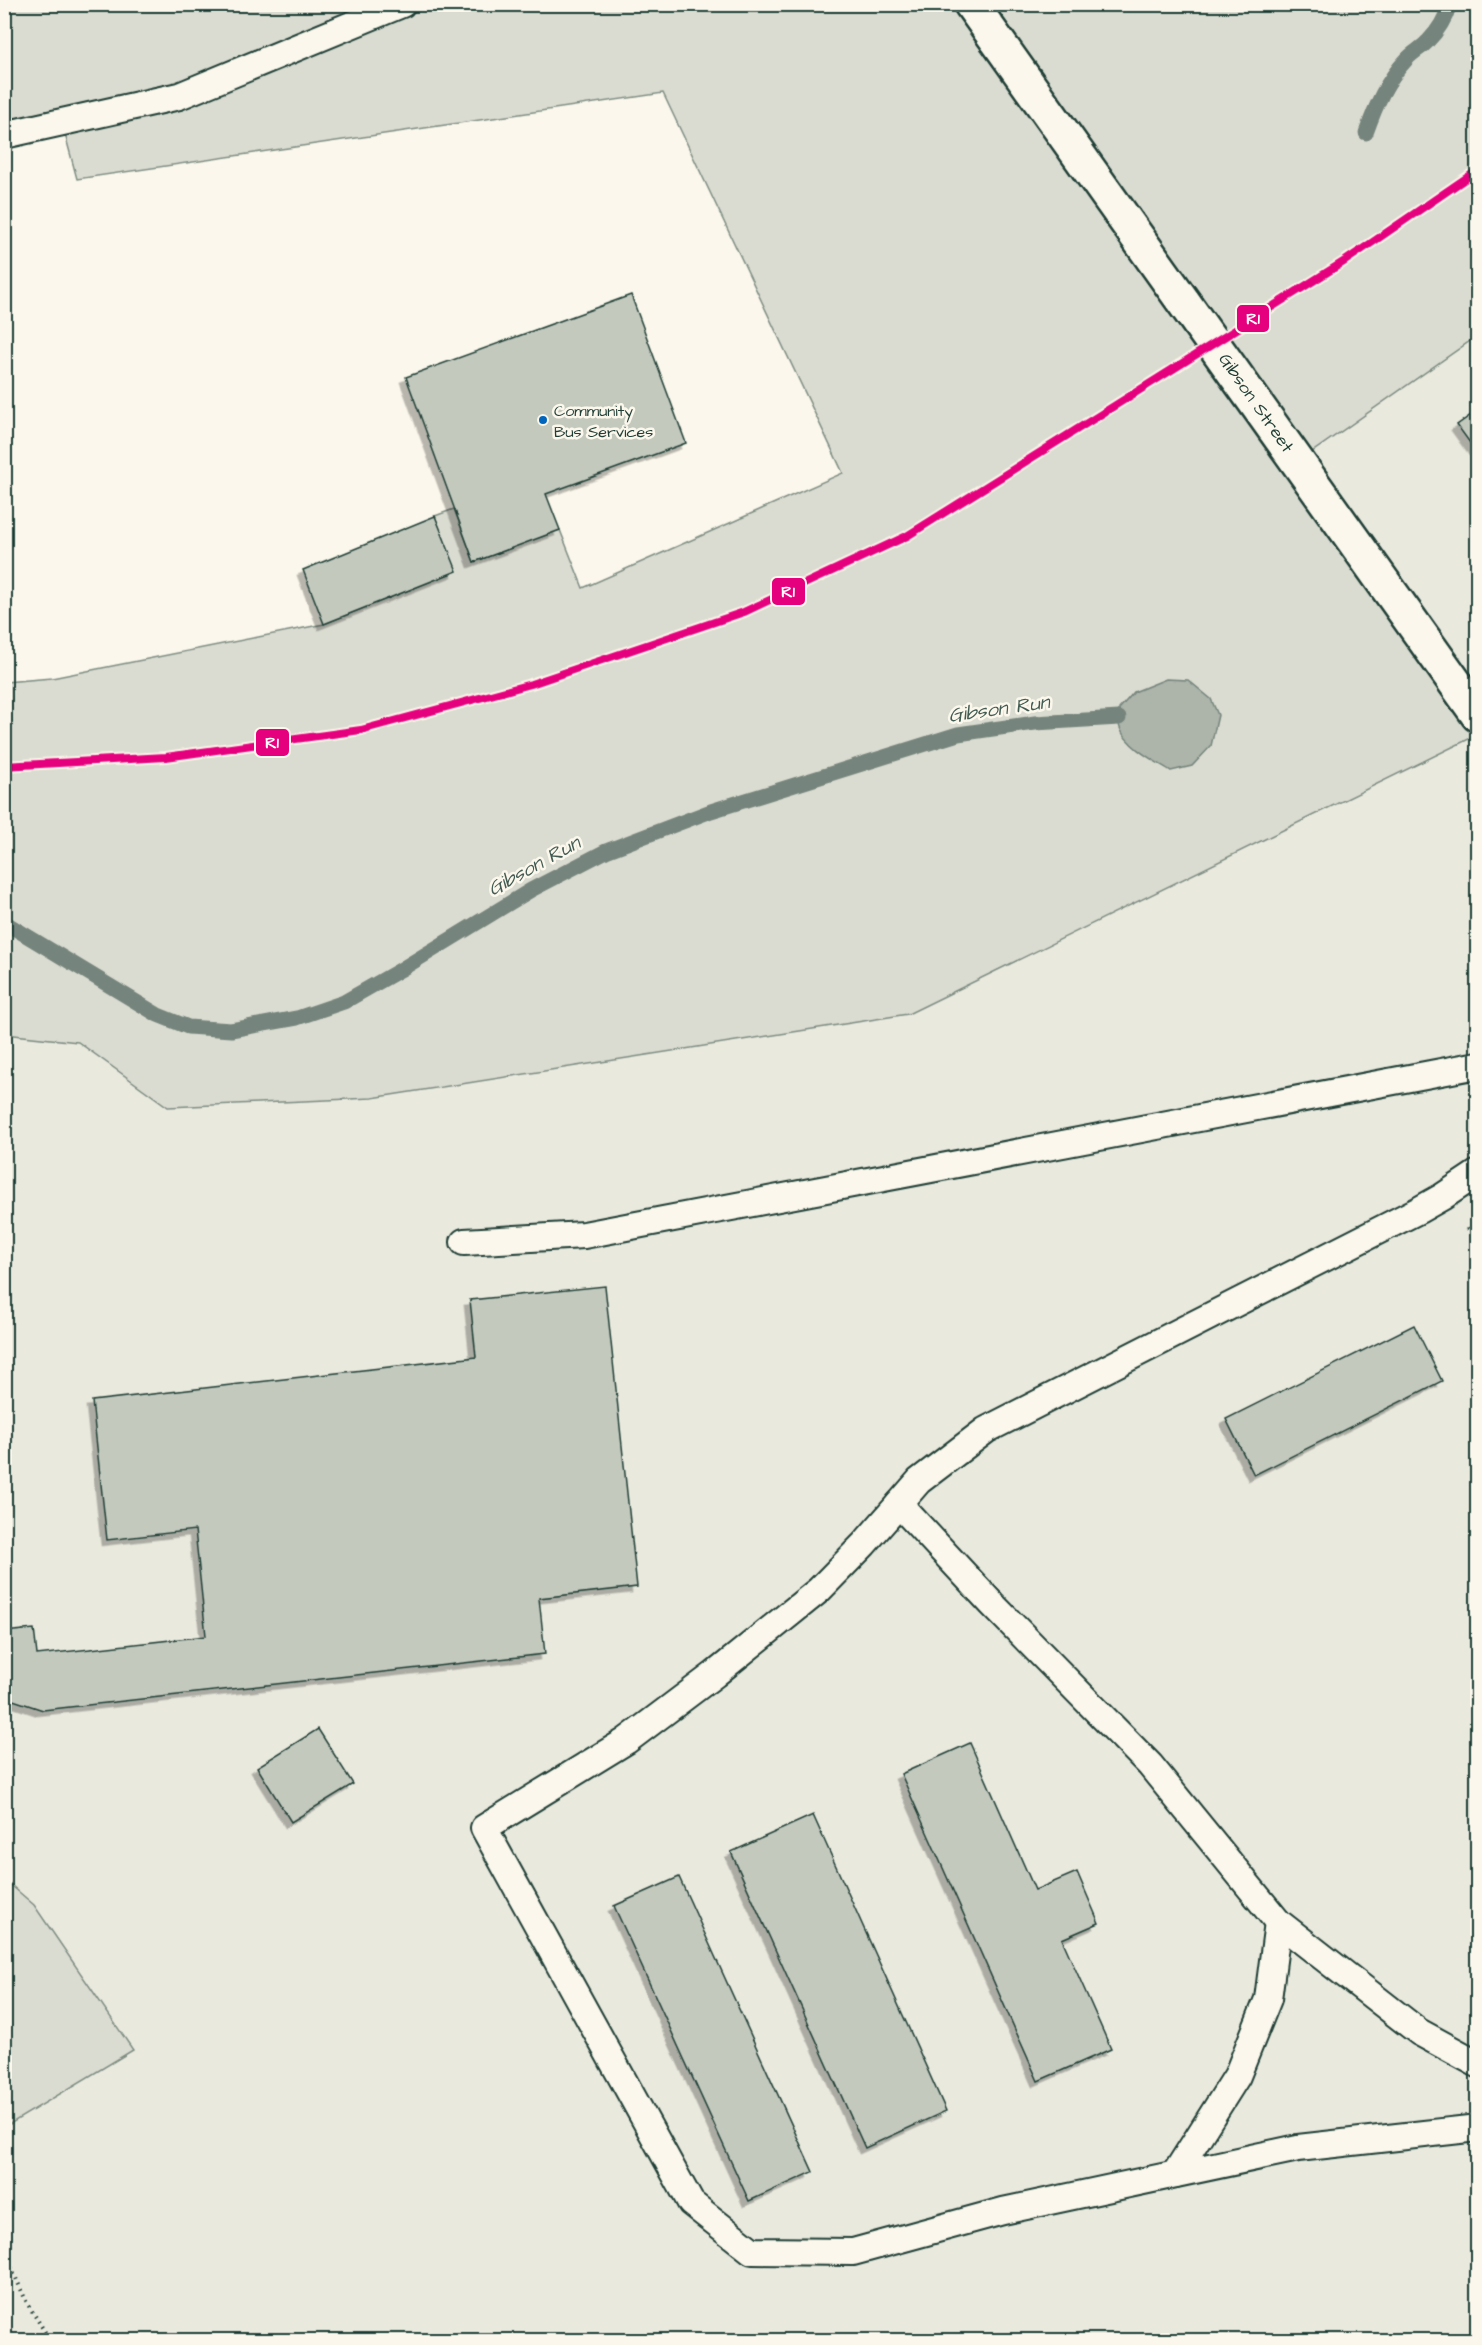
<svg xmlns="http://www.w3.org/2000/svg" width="1482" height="2345" font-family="'Architects Daughter',sans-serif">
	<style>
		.built { fill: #eae9de }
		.green { fill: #dbdcd1; stroke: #7d8c82; stroke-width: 1.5 }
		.water { fill: #adb4aa; stroke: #74847b; stroke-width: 1.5 }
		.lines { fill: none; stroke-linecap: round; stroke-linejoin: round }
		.stream { stroke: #74847b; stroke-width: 15 }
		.building { fill: #c4c9be; stroke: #1f3d34; stroke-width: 1.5; filter: url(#shadow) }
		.lane-casing { stroke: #1f3d34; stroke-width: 30 }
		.secondary-casing { stroke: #1f3d34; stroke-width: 38 }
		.path { stroke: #1f3d34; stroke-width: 4; stroke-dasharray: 1.5 4.5; stroke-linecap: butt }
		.lane { stroke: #fbf7ec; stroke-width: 26 }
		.secondary { stroke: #fbf7ec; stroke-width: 33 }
		.rail-1-casing { stroke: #fbf7ec; stroke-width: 12 }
		.rail-1 { stroke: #e5007d; stroke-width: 8 }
		.bus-dot { fill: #0065bd; stroke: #fbf7ec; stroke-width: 2 }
		.labels { text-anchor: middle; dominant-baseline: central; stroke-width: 5; stroke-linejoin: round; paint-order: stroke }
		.bus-label { font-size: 16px; fill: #1f3d34; stroke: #fbf7ec; text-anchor: start }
		.street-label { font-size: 18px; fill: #1f3d34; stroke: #fbf7ec }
		.water-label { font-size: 20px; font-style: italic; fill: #425b52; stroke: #fbf7ec }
		.line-badge { stroke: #fbf7ec; stroke-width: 2 }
		.badge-label { font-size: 16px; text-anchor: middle; font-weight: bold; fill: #fff }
	</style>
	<defs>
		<filter id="shadow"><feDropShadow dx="-5.5" dy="5.5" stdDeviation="0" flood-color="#0004"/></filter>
	</defs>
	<rect width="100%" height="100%" fill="#fbf7ec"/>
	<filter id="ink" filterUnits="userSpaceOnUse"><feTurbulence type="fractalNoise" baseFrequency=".0167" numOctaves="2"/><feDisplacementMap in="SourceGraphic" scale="12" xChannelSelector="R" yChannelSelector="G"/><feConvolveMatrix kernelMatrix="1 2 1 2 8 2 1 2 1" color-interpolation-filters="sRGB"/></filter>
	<g filter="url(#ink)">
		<!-- built -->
		<g class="built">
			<path d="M 1477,336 L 1477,715 L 1298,462 Z"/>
			<path d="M 1477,735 L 1477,2340 L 5,2340 L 5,2127 L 133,2050 L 34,1905 L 5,1880 L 5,1034 L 78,1042 L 168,1107 L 372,1098 L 908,1014 Z"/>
		</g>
		<!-- green -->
		<g class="green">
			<path d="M 5,5 L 1477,5 L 1477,336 L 1298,462 L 1477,715 L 1477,735 L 908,1014 L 372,1098 L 168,1107 L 78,1042 L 5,1034 L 5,682 L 52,678 L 324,624 L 456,571 L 435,516 L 454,509 L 474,562 L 560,530 L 583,588 L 843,473 L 663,93 L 77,179 L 62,123 L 5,135 Z"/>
			<path d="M 5,1880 L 34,1905 L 133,2050 L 5,2127 Z"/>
		</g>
		<!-- water -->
		<path class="water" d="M 1166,679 L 1188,680 L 1211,699 L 1218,715 L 1211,746 L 1192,766 L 1171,771 C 1155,761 1127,747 1120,728 C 1118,723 1119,715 1119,709 L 1134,692 Z"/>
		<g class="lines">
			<!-- stream -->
			<g class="stream">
				<path d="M 1366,133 C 1376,105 1386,81 1407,59 C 1413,52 1422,48 1428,41 C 1438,31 1446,17 1450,4"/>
				<path d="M 4,922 L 158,1015 L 188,1027 L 231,1030 L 297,1018 L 344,1002 L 400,970 L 531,890 L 606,851 L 711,811 L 958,734 L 1035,723 L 1119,718"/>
			</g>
		</g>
		<!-- building -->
		<g class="building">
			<path d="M 631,295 L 686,443 L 546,494 L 560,530 L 474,562 L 406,377 Z"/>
			<path d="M 1478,410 L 1478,454 L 1457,425 Z"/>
			<path d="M 435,516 L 457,571 L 324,624 L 303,570 Z"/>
			<path d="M 605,1286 L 637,1587 L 539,1598 L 545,1654 L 43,1710 L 4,1697 L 4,1632 L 34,1629 L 37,1655 L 206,1636 L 195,1530 L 107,1540 L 92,1401 L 476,1357 L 470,1300 Z"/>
			<path d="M 1414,1325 L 1442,1381 L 1254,1475 L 1226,1419 Z"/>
			<path d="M 318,1729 L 353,1784 L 291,1822 L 257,1767 Z"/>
			<path d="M 970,1743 L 1035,1890 L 1077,1872 L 1099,1923 L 1062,1939 L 1111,2049 L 1038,2081 L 901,1774 Z"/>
			<path d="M 813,1815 L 946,2111 L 865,2148 L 731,1852 Z"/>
			<path d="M 679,1877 L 813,2172 L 749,2201 L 614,1906 Z"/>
		</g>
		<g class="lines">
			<!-- lane casing -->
			<g class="lane-casing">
				<g id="lane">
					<path d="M 4,135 L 179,96 L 402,4"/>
					<path d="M 1478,1173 L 1442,1197 L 1419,1210 L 986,1430 L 919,1481 L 864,1544 L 819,1590 L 715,1674 L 626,1741 L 484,1828 L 691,2203 L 752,2251 L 853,2252 L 1003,2211 L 1298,2148 L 1478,2128"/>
					<path d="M 464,1242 L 584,1235 L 1478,1065"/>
					<path d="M 899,1504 L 992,1604 L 1150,1765 L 1278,1922 L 1419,2032 L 1478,2064"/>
					<path d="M 1175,2174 L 1237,2076 L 1268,1999 L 1278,1922"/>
				</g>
			</g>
			<!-- secondary casing -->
			<g class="secondary-casing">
				<path id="secondary" d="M 971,4 L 1478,715"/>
			</g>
			<!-- path -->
			<g class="path">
				<path d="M 1467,1228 L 1478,1237"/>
				<path d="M 4,2251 L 27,2303 L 50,2340"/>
			</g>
			<!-- lane -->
			<use href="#lane" class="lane"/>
			<!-- secondary -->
			<use href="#secondary" class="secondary"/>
			<!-- rail-1 casing -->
			<g class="rail-1-casing">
				<path id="rail-1" d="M 4,766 L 166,757 L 361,730 L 531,684 L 744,612 L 907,536 L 1345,261 L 1478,170"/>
			</g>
			<!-- rail-1 -->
			<use href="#rail-1" class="rail-1"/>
		</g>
	</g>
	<!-- markers -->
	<circle class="bus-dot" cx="543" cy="420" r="5"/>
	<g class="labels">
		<!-- bus labels -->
		<g class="bus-label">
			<text x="554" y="411">Community<tspan x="554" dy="21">Bus Services</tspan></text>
		</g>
		<!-- street labels -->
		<g class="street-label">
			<text transform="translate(1256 403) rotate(55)">Gibson Street</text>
		</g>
		<!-- water labels -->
		<g class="water-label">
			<text transform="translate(999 709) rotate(-8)">Gibson Run</text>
			<text transform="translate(534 866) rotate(-29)">Gibson Run</text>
		</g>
	</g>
	<g class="line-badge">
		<rect x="1236" y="304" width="34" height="29" rx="6" fill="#e5007d"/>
		<rect x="771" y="577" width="35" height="29" rx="6" fill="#e5007d"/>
		<rect x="255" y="728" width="35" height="29" rx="6" fill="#e5007d"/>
	</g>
	<g class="badge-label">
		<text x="1253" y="324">R1</text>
		<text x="788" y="597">R1</text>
		<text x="272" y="748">R1</text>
	</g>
	<!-- margin -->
	<rect width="1482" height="2345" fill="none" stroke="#fbf7ec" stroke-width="24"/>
	<rect x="12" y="12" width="1458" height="2321" fill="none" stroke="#1f3d34" stroke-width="2" filter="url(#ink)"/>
</svg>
